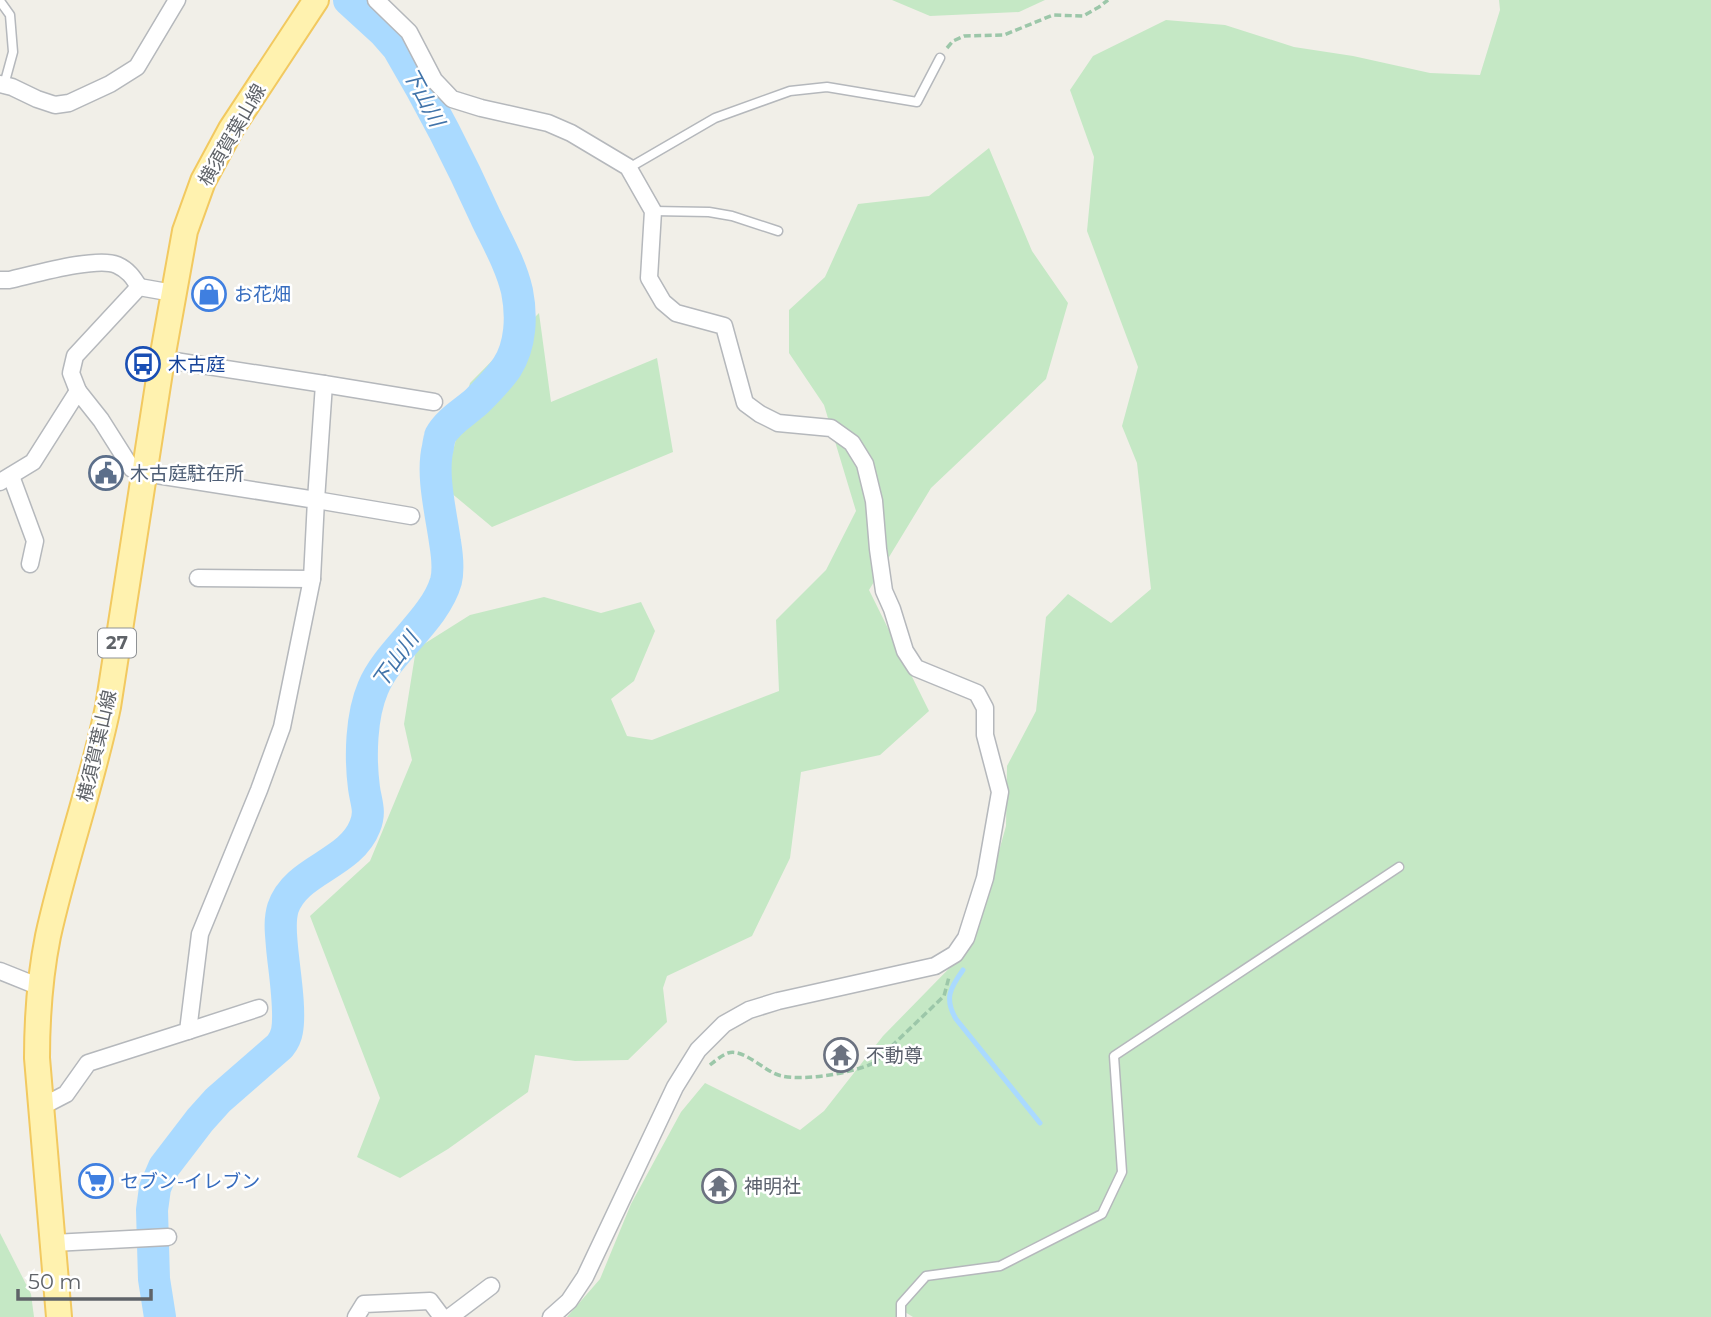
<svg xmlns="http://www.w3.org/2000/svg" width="1711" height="1317" font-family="Montserrat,'Noto Sans JP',sans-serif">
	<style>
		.green { fill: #c5e8c5 }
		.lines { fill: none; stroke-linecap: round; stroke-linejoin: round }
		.stream { stroke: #aadaff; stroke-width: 5 }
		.river { stroke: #aadaff; stroke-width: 32 }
		.lane-casing { stroke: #b5b8bc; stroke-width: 11 }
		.street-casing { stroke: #b5b8bc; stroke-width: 19 }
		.primary-casing { stroke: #f2c960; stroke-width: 28 }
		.path { stroke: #9cc7a9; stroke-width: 3.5; stroke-dasharray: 7 3.5; stroke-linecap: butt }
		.lane { stroke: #fff; stroke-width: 8 }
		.street { stroke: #fff; stroke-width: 16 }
		.primary { stroke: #fff2af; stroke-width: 24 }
		.labels { text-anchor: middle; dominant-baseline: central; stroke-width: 5; stroke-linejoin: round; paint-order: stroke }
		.shield { fill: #fff; stroke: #8f9295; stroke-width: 2 }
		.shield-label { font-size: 18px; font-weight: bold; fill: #5f6368 }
		.street-label { font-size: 19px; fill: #5f6368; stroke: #fff }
		.shop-label { font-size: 19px; fill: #366cbe; stroke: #fff; text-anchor: start }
		.transit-label { font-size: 19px; fill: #164399; stroke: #fff; text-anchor: start }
		.service-label { font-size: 19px; fill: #4e5e75; stroke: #fff; text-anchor: start }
		.worship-label { font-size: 19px; fill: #5b616d; stroke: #fff; text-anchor: start }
		.water-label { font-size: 21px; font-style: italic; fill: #4174aa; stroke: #fff }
	</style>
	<rect width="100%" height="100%" fill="#f1efe8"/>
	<!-- green -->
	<g class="green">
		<path d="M 892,0 L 1045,0 L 1019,12 L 930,16 Z"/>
		<path d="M 1499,0 L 1711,0 L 1711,1317 L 913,1317 L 900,1309 L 898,1317 L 567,1317 L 600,1279 L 631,1204 L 681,1112 L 705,1083 L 800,1130 L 824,1111 L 883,1036 L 973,944 L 1006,826 L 1007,766 L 1036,711 L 1046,617 L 1068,594 L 1111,623 L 1151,589 L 1137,463 L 1122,426 L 1138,367 L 1087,231 L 1094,157 L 1070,90 L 1093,56 L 1166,20 L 1225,25 L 1294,47 L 1353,56 L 1430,73 L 1480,75 L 1500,10 Z"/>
		<path d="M 989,148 L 1032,251 L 1068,303 L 1046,379 L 931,488 L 869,590 L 929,711 L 880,755 L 801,772 L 790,858 L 752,936 L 667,976 L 663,988 L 667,1022 L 628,1060 L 575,1061 L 535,1055 L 528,1092 L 448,1149 L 400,1178 L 357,1157 L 380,1098 L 310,916 L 370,861 L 412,760 L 404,724 L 416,649 L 470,615 L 544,597 L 601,613 L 641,602 L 655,631 L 634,681 L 611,699 L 627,736 L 652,740 L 779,691 L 776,620 L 826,570 L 856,511 L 824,405 L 789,353 L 789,310 L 825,277 L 858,204 L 929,196 Z"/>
		<path d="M 539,313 L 551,402 L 657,358 L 673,452 L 492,527 L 444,487 L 470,383 Z"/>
		<path d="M 0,1233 L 31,1294 L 34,1317 L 0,1317 Z"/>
	</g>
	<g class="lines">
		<!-- stream -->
		<path class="stream" d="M 963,970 C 950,988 944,999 956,1019 L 1040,1123"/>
		<!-- river -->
		<path class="river" d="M 160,1317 L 154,1279 L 152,1210 L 155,1188 L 164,1167 L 200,1120 L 218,1100 L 280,1046 C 283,1042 286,1037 287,1031 C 291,1010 284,970 282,947 C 281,934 279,921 283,908 C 296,869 350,865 365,826 C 371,811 366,803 364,788 C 360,757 361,716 373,688 C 388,651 435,620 446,581 C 449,569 447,554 445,542 C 441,513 431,474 438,447 C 438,445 440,437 440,436 C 448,421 465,412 477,401 C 487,391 499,379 507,367 C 521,345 522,316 517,291 C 511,265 497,241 486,218 C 460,160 430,102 398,48 L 384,32 L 349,0"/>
		<!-- lane casing -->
		<g class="lane-casing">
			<g id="lane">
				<path d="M 0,1 L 10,15 L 13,52 L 4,85"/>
				<path d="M 628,167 L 634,165 L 715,118 L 790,91 L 827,87 L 917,102 L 940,58"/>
				<path d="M 653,211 L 709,212 L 732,216 L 778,231"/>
				<path d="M 901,1317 L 901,1304 L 926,1276 L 1000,1266 L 1102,1214 L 1122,1172 L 1114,1056 L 1399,867"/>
			</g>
		</g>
		<!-- street casing -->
		<g class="street-casing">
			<g id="street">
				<path d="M 376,0 L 409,32 L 434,80 L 452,99 L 481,108 L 548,123 L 571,133 L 628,167 L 653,211 L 649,278 L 663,302 L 676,313 L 724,326 L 745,403 L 760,414 L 778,423 L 831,428 L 852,443 L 865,464 L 874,501 L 878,549 L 884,591 L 892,609 L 905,651 L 916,668 L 977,693 L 985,708 L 985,735 L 1000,792 L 985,878 L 966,938 L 955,954 L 935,966 L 778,1001 L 749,1010 L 724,1024 L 698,1050 L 675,1087 L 585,1277 L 569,1301 L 551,1317"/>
				<path d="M 0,84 L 12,87 L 37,99 L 55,105 L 69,103 L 110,84 L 137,67 L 177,0"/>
				<path d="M 0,280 L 9,280 C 32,275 97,256 117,265 C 128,270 133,277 139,287"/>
				<path d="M 162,359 L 324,384 L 316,500 L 411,516"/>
				<path d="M 324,384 L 434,402"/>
				<path d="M 78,391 L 71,373 L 75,356 L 139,287 L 173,293"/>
				<path d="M 11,476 L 35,541 L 30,564"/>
				<path d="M 0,482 L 33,462 L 78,391 L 101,420 L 132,469 L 144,473 L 316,500 L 312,579 L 282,727 L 259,790 L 200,934 L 188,1031 L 88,1063 L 66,1094 L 41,1107"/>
				<path d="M 198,578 L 312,579"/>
				<path d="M 0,971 L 40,987"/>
				<path d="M 188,1031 L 259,1008"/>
				<path d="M 53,1243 L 168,1237"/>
				<path d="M 356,1317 L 364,1304 L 430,1301 L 442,1317"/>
				<path d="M 450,1317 L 491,1286"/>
			</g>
		</g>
		<!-- primary casing -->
		<g class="primary-casing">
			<path id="primary" d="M 59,1317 L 37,1058 C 37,1017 40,976 48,936 C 65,859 92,784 108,707 L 162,359 L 185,231 L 203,181 L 231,129 L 316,0"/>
		</g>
		<!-- path -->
		<g class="path">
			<path d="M 947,48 L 953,41 L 964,36 L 1004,35 L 1053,15 L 1083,16 L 1099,7 L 1108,0"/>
			<path d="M 710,1065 C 715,1061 722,1055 728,1053 C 745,1048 765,1073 782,1076 C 806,1081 852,1073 874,1063 L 944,996 L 949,977"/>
		</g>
		<!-- lane -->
		<use href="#lane" class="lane"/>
		<!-- street -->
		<use href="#street" class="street"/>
		<!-- primary -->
		<use href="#primary" class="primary"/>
	</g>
	<!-- icons -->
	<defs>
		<g id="shop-ring" transform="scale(1.75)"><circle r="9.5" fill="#fff" stroke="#3f7fe0" stroke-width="1.5"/><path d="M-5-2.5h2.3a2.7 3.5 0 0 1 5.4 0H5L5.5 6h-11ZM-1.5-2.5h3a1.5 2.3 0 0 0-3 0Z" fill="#3f7fe0"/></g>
		<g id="bus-ring" transform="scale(1.75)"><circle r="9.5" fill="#fff" stroke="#1a4fb4" stroke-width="1.5"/><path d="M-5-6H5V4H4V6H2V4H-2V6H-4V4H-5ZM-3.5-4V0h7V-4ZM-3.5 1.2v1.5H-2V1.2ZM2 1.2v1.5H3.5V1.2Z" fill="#1a4fb4"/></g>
		<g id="civic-ring" transform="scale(1.75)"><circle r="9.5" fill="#fff" stroke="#5c6f8a" stroke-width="1.5"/><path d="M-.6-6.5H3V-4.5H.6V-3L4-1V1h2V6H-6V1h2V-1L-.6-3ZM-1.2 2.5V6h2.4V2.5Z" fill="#5c6f8a"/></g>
		<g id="temple-ring" transform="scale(1.75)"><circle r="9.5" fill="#fff" stroke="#6b7280" stroke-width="1.5"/><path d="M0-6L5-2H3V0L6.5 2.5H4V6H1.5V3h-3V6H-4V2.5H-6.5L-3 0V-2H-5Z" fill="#6b7280"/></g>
		<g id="supermarket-ring" transform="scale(1.75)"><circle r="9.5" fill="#fff" stroke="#3f7fe0" stroke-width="1.5"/><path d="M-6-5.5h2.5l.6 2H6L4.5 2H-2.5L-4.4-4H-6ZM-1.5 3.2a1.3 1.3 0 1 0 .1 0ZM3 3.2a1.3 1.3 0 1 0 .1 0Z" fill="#3f7fe0"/></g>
	</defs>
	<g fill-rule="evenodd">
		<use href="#shop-ring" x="209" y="294"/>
		<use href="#bus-ring" x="143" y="364"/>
		<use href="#civic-ring" x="106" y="473"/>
		<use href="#temple-ring" x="841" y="1055"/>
		<use href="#supermarket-ring" x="96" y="1181"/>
		<use href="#temple-ring" x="719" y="1186"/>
	</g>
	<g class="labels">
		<!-- shield labels -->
		<rect class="shield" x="98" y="628.5" width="38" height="29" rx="5"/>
		<g class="shield-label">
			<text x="117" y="643">27</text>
		</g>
		<!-- street labels -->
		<g class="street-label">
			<text transform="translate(232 135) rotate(-60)">横須賀葉山線</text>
			<text transform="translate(97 746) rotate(-77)">横須賀葉山線</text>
		</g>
		<!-- shop labels -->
		<g class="shop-label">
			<text x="234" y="294">お花畑</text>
			<text x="120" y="1181">セブン-イレブン</text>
		</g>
		<!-- transit labels -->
		<g class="transit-label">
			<text x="168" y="364">木古庭</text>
		</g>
		<!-- service labels -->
		<g class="service-label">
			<text x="130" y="473">木古庭駐在所</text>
		</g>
		<!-- worship labels -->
		<g class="worship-label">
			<text x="866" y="1055">不動尊</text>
			<text x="744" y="1186">神明社</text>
		</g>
		<!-- water labels -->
		<g class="water-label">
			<text transform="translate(424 97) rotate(62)">下山川</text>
			<text transform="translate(395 660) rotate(-55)">下山川</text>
		</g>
	</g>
	<!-- scale -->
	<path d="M18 1289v10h133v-10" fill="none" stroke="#5f6368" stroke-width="3.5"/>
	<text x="28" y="1289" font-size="21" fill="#5f6368" stroke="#ffffff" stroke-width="5" paint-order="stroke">50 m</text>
</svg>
